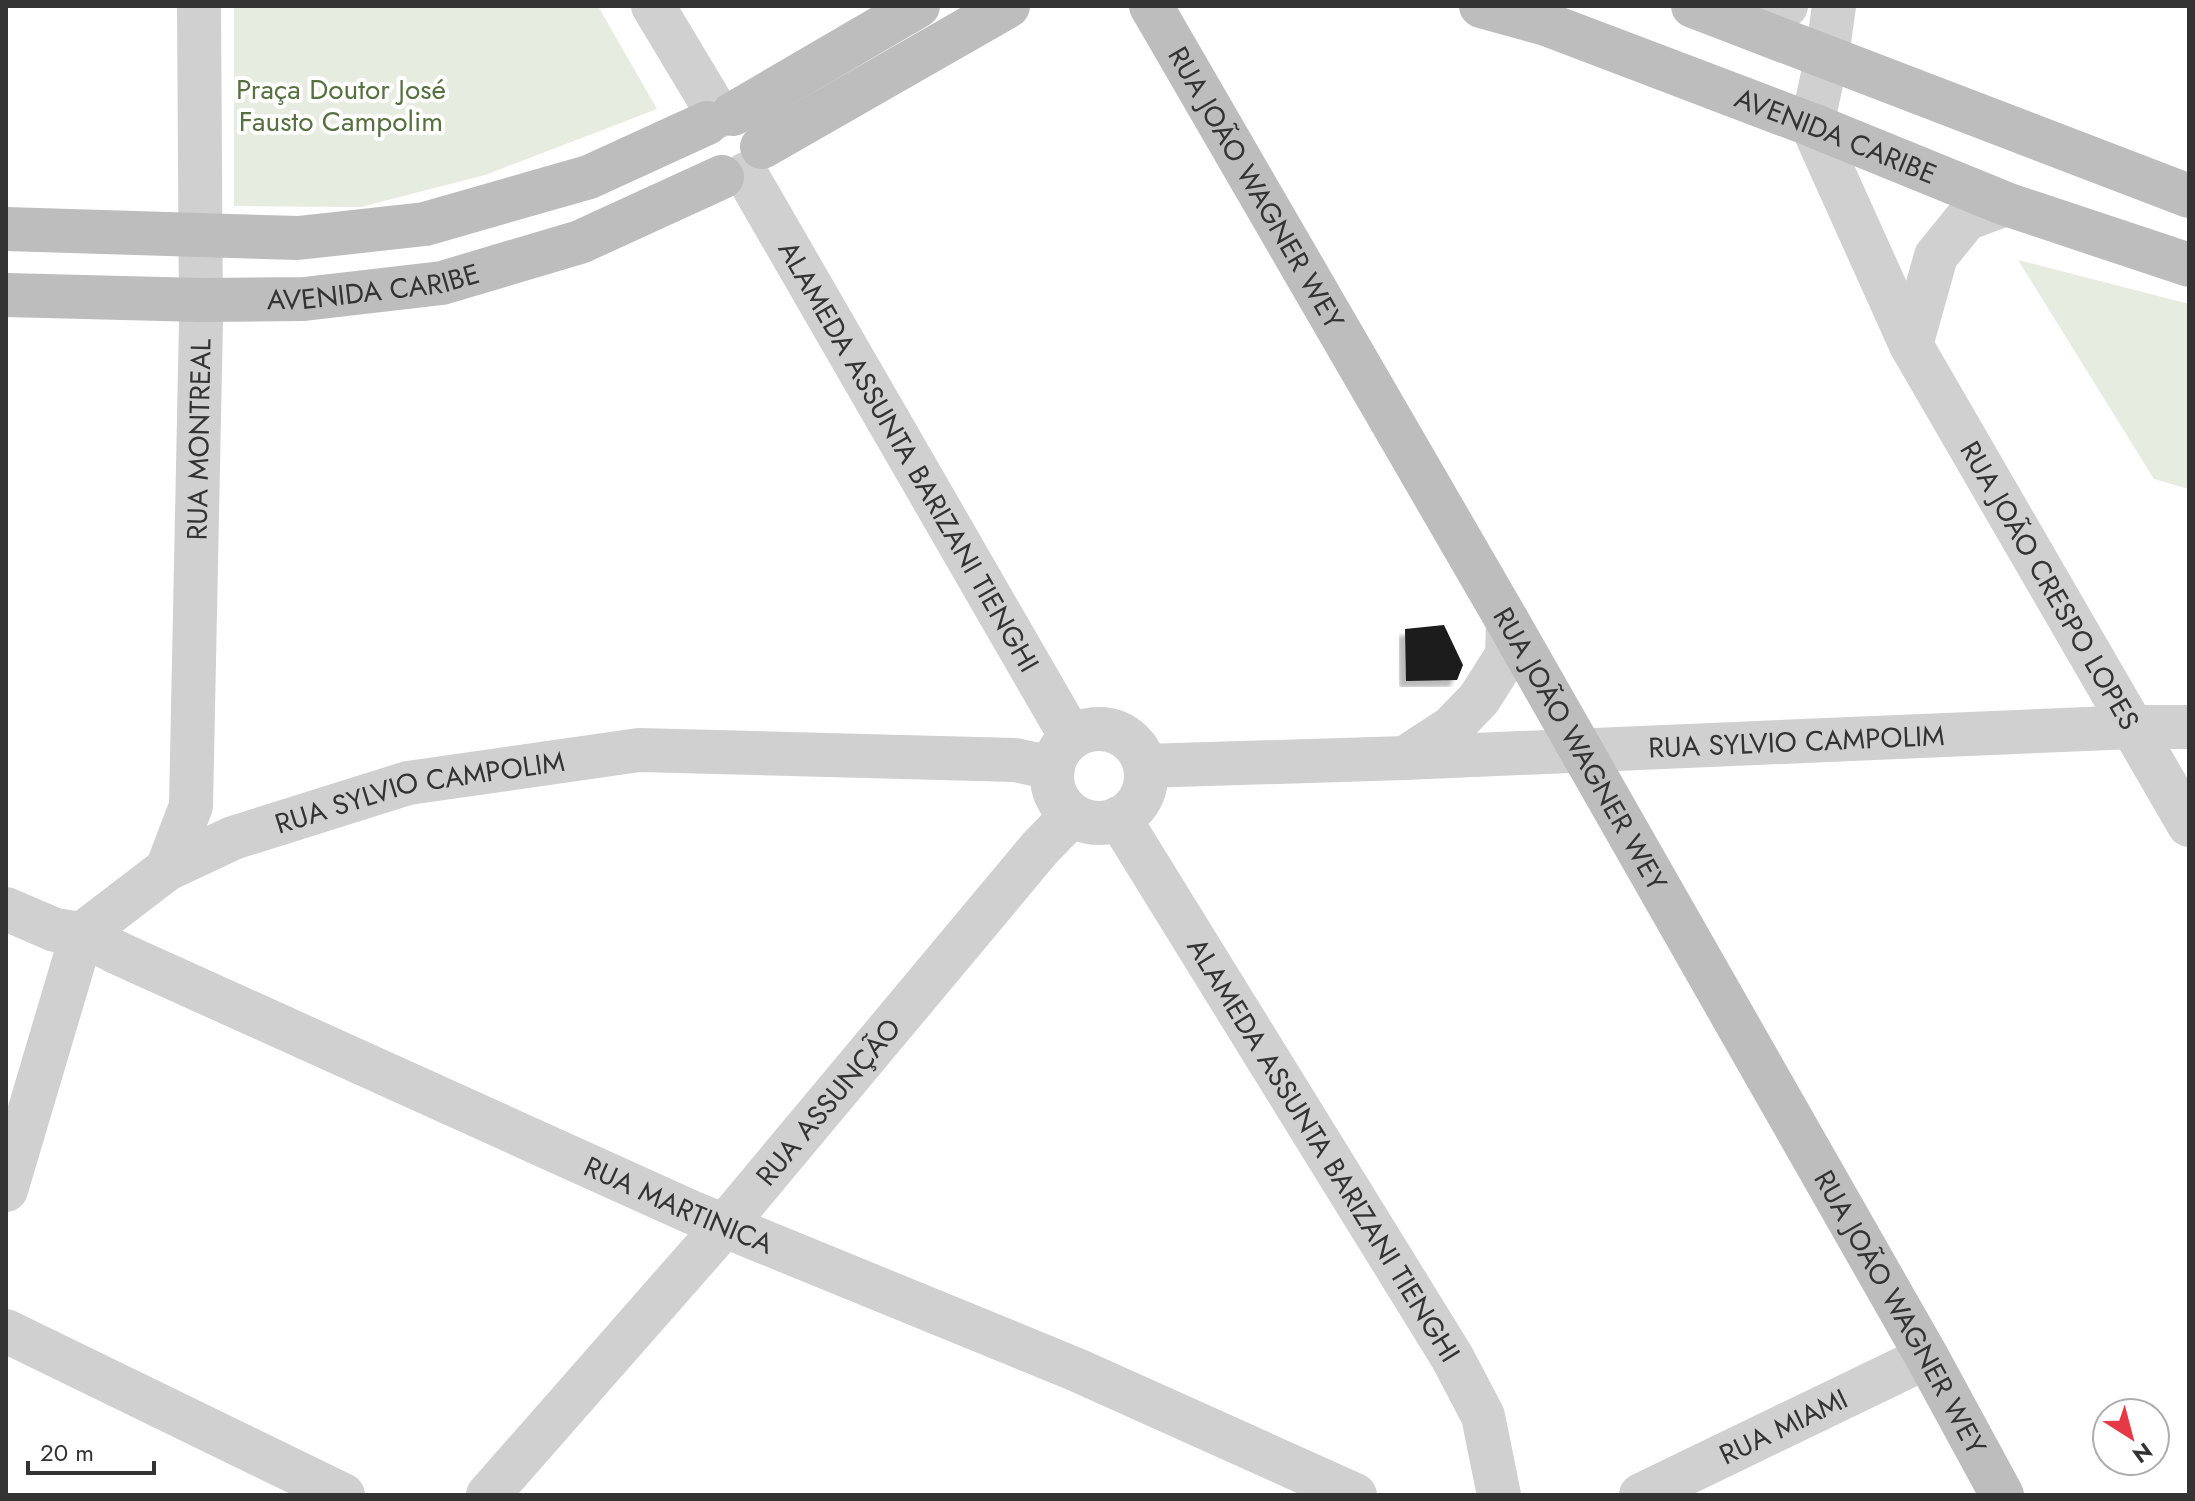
<svg xmlns="http://www.w3.org/2000/svg" width="2195" height="1501" font-family="Jost,sans-serif">
	<style>
		.green { fill: #e6ecdf }
		.building { fill: #1a1a1a; filter: url(#shadow) }
		.lines { fill: none; stroke-linecap: round; stroke-linejoin: round }
		.street { stroke: #d0d0d0; stroke-width: 44 }
		.secondary { stroke: #bdbdbd; stroke-width: 44 }
		.labels { text-anchor: middle; dominant-baseline: central; stroke-width: 8; stroke-linejoin: round; paint-order: stroke }
		.park-label { font-size: 28px; fill: #56703f; stroke: #fff }
		.street-label { font-size: 28px; fill: #333; stroke: #fff }
	</style>
	<defs>
		<filter id="shadow"><feDropShadow dx="-7" dy="7" stdDeviation="2" flood-color="#0004"/></filter>
	</defs>
	<rect width="100%" height="100%" fill="#fff"/>
	<!-- green -->
	<g class="green">
		<path d="M 234,6 L 598,6 L 657,109 L 485,175 L 361,207 L 234,206 Z"/>
		<path d="M 2018,260 L 2189,304 L 2189,489 L 2154,479 Z"/>
	</g>
	<!-- building -->
	<path class="building" d="M 1444,625 L 1463,665 L 1457,680 L 1406,681 L 1405,629 Z"/>
	<g class="lines">
		<!-- street -->
		<g class="street">
			<path d="M 653,6 L 719,116"/>
			<path id="s1" d="M 1834,6 L 1827,56 L 1812,125 L 1911,345 L 2189,825"/>
			<path d="M 1750,27 L 1786,6"/>
			<path id="s2" d="M 746,174 L 1071,737"/>
			<path d="M 1911,345 L 1936,256 L 1966,219 L 2006,204"/>
			<circle cx="1099" cy="776" r="47"/>
			<path d="M 1405,758 L 1451,728 L 1479,699 L 1507,655 L 1508,622"/>
			<path id="s3" d="M 1145,766 L 1405,758 L 2133,727 L 2189,727"/>
			<path id="s4" d="M 1119,818 L 1452,1357 L 1483,1416 L 1499,1495"/>
			<path id="s5" d="M 167,869 L 191,806 L 201,321 L 199,6"/>
			<path id="s6" d="M 6,909 L 55,930 L 82,934 L 118,953 L 691,1212 L 1077,1370 L 1355,1495"/>
			<path id="s7" d="M 6,1190 L 82,934 L 167,869 L 233,838 L 408,783 L 639,750 L 1015,760 L 1053,768"/>
			<path d="M 6,1331 L 343,1495"/>
			<path id="s8" d="M 488,1495 L 726,1224 L 1040,848 L 1072,815"/>
			<path id="s9" d="M 1641,1495 L 1927,1357"/>
		</g>
		<!-- secondary -->
		<g class="secondary">
			<path id="s10" d="M 1151,6 L 1508,622 L 1927,1357 L 2002,1495"/>
			<path id="s11" d="M 1481,6 L 1546,24 L 1812,125 L 2006,204 L 2189,265"/>
			<path d="M 1693,6 L 2189,196"/>
			<path d="M 733,114 L 918,6"/>
			<path d="M 762,147 L 1008,6"/>
			<path d="M 6,229 L 298,238 L 425,224 L 589,177 L 707,123"/>
			<path id="s12" d="M 6,295 L 201,300 L 304,299 L 442,283 L 580,242 L 722,177"/>
		</g>
	</g>
	<g class="labels">
		<!-- park labels -->
		<g class="park-label">
			<text x="341" y="89">Praça Doutor José<tspan x="341" dy="32">Fausto Campolim</tspan></text>
		</g>
		<!-- street labels -->
		<g class="street-label">
			<text stroke="none"><textPath href="#s11" startOffset="378">AVENIDA CARIBE</textPath></text>
			<text stroke="none"><textPath href="#s10" startOffset="210">RUA JOÃO WAGNER WEY</textPath></text>
			<text stroke="none"><textPath href="#s12" startOffset="368">AVENIDA CARIBE</textPath></text>
			<text stroke="none"><textPath href="#s5" startOffset="434">RUA MONTREAL</textPath></text>
			<text stroke="none"><textPath href="#s2" startOffset="326">ALAMEDA ASSUNTA BARIZANI TIENGHI</textPath></text>
			<text stroke="none"><textPath href="#s1" startOffset="640">RUA JOÃO CRESPO LOPES</textPath></text>
			<text stroke="none"><textPath href="#s3" startOffset="652">RUA SYLVIO CAMPOLIM</textPath></text>
			<text stroke="none"><textPath href="#s10" startOffset="858">RUA JOÃO WAGNER WEY</textPath></text>
			<text stroke="none"><textPath href="#s7" startOffset="640">RUA SYLVIO CAMPOLIM</textPath></text>
			<text stroke="none"><textPath href="#s8" startOffset="520">RUA ASSUNÇÃO</textPath></text>
			<text stroke="none"><textPath href="#s4" startOffset="390">ALAMEDA ASSUNTA BARIZANI TIENGHI</textPath></text>
			<text stroke="none"><textPath href="#s6" startOffset="736">RUA MARTINICA</textPath></text>
			<text stroke="none"><textPath href="#s10" startOffset="1506">RUA JOÃO WAGNER WEY</textPath></text>
			<text stroke="none"><textPath href="#s9" startOffset="158">RUA MIAMI</textPath></text>
		</g>
	</g>
	<!-- border -->
	<rect width="2195" height="1501" fill="none" stroke="#333333" stroke-width="16"/>
	<!-- north arrow -->
	<g transform="translate(2131 1437) rotate(144)"><circle r="38" fill="#ffffff" stroke="#adadad" stroke-width="2"/>
	<path d="M0-6L14 30L0 20L-14 30Z" fill="#e63946"/>
	<text y="-12" font-size="22" font-weight="bold" text-anchor="middle" fill="#333333">N</text>
	</g>
	<!-- scale -->
	<path d="M28 1461v12h126v-12" fill="none" stroke="#333333" stroke-width="4"/>
	<text x="40" y="1461" font-size="24" fill="#333333" stroke="#ffffff" stroke-width="6" paint-order="stroke">20 m</text>
</svg>
